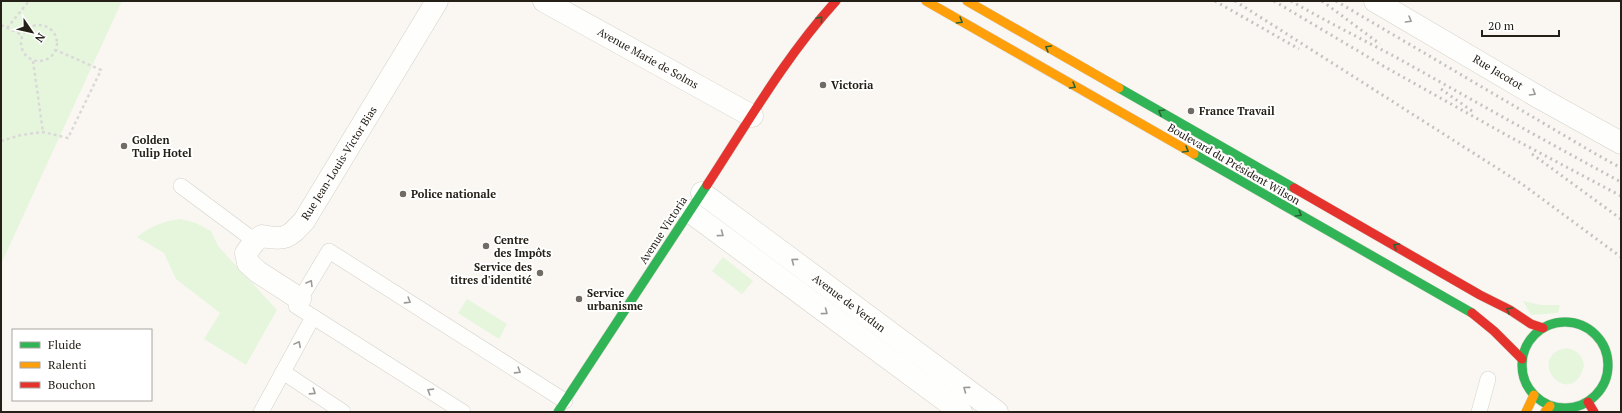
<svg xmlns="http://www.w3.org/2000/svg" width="1622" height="413" font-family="'PT Serif',serif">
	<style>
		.green { fill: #e5f6dd }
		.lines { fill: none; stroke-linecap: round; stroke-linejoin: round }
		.lane-casing { stroke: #d4d0c9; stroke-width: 16 }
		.street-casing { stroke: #d4d0c9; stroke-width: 23 }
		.fast-casing { stroke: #d4d0c9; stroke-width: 10 }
		.slow-casing { stroke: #d4d0c9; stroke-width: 10 }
		.jam-casing { stroke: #d4d0c9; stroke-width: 10 }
		.path { stroke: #dbd9d8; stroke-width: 2.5; stroke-dasharray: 3 3; stroke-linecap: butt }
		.lane { stroke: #fefefd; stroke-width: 15 }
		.street { stroke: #fefefd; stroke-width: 22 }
		.fast { stroke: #30b455; stroke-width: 9 }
		.slow { stroke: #ff9f0a; stroke-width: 9 }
		.jam { stroke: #e5322d; stroke-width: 9 }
		.rail { stroke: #c4c3c2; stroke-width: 3; stroke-dasharray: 2 4; stroke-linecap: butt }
		.oneway { stroke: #2a6333 }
		.oneway2 { stroke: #9c9a96 }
		.poi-dot { fill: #706b64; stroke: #fff; stroke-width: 1.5 }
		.labels { text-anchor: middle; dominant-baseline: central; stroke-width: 4; stroke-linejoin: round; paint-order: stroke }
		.street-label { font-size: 11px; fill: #252017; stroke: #fff }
		.poi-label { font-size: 11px; font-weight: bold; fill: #252017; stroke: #fff; text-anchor: start }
	</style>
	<rect width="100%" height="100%" fill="#faf7f2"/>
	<!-- green -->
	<g class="green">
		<path d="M 1,1 L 122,1 L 1,264 Z"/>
		<path d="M 181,219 L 196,223 L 211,231 L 218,246 L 277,310 L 246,365 L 204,339 L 220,313 L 176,279 L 164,253 L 137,237 C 150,226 164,221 181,219 Z"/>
		<path d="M 723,257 L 753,281 L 742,294 L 712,271 Z"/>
		<path d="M 467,299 L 507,324 L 499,339 L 458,313 Z"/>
		<path d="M 1523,301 L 1541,305 L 1560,305 L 1558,313 L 1531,315 Z"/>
		<path d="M 1566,348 C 1576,349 1583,356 1584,366 C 1571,413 1523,357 1566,348 Z"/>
	</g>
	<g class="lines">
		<!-- lane casing -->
		<g class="lane-casing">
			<g id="lane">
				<path d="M 181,186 L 255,241"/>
				<path d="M 283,372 L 343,412"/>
				<path d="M 261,412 L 313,317"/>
				<path d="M 463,412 L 296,306 L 329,251 L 565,401"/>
				<path d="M 1479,412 L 1488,379"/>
			</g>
		</g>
		<!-- street casing -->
		<g class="street-casing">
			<g id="street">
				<path d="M 544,1 L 752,116"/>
				<path d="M 1375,1 L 1540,98 L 1621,143"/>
				<path d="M 702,193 L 997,412"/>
				<path d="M 689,211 L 961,412"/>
				<path d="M 300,299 L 258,272 L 248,263 L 246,253 L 255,241 L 262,236 C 286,241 289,237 304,221 L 437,1"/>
			</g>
		</g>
		<!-- fast casing -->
		<g class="fast-casing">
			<g id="fast">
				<path d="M 1119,88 L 1294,188"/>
				<path d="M 1194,154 L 1472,313"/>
				<circle cx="1565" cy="365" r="43"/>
				<path d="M 558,412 L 707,185"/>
			</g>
		</g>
		<!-- slow casing -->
		<g class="slow-casing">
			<g id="slow">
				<path d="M 926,1 L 1194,154"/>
				<path d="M 967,1 L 1119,88"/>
				<path d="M 1526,412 L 1534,395"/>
				<path d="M 1545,412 L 1550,406"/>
			</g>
		</g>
		<!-- jam casing -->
		<g class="jam-casing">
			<g id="jam">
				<path d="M 707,185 C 748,122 786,56 836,1"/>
				<path d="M 1294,188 L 1480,295 L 1510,310 L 1531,324 L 1543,328"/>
				<path d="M 1472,313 L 1494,331 L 1522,359"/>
				<path d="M 1588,402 L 1594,412"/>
			</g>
		</g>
		<!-- path -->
		<g class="path">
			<circle cx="39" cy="43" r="18"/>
			<path d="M 1,25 L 22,35"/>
			<path d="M 7,28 L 29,1"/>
			<path d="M 33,61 L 43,132"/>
			<path d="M 1,141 L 21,135 L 43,132 L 68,138 L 101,70 L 56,50"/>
		</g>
		<!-- lane -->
		<use href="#lane" class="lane"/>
		<!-- street -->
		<use href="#street" class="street"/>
		<!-- fast -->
		<use href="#fast" class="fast"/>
		<!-- slow -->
		<use href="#slow" class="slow"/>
		<!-- jam -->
		<use href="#jam" class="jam"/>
		<!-- rail -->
		<g class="rail">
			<path d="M 1215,1 L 1299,49"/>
			<path d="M 1235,1 L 1522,184 L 1621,257"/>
			<path d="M 1274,1 L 1385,67 L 1510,137 L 1621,196"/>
			<path d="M 1291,1 C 1327,22 1364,40 1401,60 C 1474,101 1547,142 1621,182"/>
			<path d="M 1322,1 L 1380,44"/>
			<path d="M 1336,1 L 1594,153 L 1621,168"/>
			<path d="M 1441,89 L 1472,111"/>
			<path d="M 1532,154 L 1621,219"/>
		</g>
	</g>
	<!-- one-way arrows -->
	<defs><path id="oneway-chevron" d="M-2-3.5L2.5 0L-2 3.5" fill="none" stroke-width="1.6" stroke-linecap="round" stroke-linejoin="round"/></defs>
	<g class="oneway">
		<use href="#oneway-chevron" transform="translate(820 19) rotate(-50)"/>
		<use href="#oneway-chevron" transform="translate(960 21) rotate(31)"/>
		<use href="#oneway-chevron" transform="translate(1048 48) rotate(-150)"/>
		<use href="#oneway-chevron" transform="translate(1073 86) rotate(30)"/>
		<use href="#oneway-chevron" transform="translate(1161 112) rotate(-150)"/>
		<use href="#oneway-chevron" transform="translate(1186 150) rotate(30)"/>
		<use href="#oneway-chevron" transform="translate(1299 214) rotate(30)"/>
		<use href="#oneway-chevron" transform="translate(1396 246) rotate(-150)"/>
		<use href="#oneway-chevron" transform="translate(1509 310) rotate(-150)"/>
	</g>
	<g class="oneway2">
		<use href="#oneway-chevron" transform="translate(1409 20) rotate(30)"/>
		<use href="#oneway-chevron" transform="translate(1533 93) rotate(31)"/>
		<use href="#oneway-chevron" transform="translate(721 234) rotate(36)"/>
		<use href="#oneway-chevron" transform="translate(794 261) rotate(-143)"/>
		<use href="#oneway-chevron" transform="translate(310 283) rotate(-59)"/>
		<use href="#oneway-chevron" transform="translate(408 301) rotate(32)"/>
		<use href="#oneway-chevron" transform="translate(825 312) rotate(37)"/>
		<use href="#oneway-chevron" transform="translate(298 344) rotate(-62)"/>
		<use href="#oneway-chevron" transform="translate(518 371) rotate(32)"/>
		<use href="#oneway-chevron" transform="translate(966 389) rotate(-143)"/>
		<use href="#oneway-chevron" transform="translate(430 391) rotate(-148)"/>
		<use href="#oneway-chevron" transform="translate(313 392) rotate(33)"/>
	</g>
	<!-- markers -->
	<g class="poi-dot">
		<circle cx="823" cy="85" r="4"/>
		<circle cx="1191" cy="111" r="4"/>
		<circle cx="124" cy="146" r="4"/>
		<circle cx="403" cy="194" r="4"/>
		<circle cx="486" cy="246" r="4"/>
		<circle cx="540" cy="273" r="4"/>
		<circle cx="579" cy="299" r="4"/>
	</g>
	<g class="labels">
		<!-- street labels -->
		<g class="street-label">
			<text transform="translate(648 58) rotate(29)">Avenue Marie de Solms</text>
			<text transform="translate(1498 72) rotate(31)">Rue Jacotot</text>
			<text transform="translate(339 163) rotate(-58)">Rue Jean-Louis-Victor Bias</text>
			<text transform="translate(1234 164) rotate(30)">Boulevard du Président Wilson</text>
			<text transform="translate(663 230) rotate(-57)">Avenue Victoria</text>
			<text transform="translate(849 303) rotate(37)">Avenue de Verdun</text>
		</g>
		<!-- poi labels -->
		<g class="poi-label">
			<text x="831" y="85">Victoria</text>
			<text x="1199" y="111">France Travail</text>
			<text x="132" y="140">Golden<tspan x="132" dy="13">Tulip Hotel</tspan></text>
			<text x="411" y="194">Police nationale</text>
			<text x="494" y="240">Centre<tspan x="494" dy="13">des Impôts</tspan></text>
			<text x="532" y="267" text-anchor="end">Service des<tspan x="532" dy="13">titres d'identité</tspan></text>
			<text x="587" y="293">Service<tspan x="587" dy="13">urbanisme</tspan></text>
		</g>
	</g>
	<!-- border -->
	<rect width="1622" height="413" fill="none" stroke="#252017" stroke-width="4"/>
	<!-- legend -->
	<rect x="12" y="329" width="140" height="72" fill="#ffffff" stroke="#a8a6a2"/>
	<rect x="20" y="342" width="20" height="6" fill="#30b455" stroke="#a8a6a2"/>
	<text x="48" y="349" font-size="12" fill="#252017">Fluide</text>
	<rect x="20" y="362" width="20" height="6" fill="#ff9f0a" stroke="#a8a6a2"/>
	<text x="48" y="369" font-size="12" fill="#252017">Ralenti</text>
	<rect x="20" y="382" width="20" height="6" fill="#e5322d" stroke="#a8a6a2"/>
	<text x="48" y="389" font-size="12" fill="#252017">Bouchon</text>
	<!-- north arrow -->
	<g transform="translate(32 32) rotate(124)" stroke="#ffffff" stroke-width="3" paint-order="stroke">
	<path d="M0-3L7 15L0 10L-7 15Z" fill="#252017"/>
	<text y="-6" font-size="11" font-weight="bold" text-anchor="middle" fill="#252017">N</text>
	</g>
	<!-- scale -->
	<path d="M1482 30v6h77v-6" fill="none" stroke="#252017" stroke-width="2"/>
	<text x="1488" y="30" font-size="12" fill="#252017" stroke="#ffffff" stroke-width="3" paint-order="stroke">20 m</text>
</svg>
